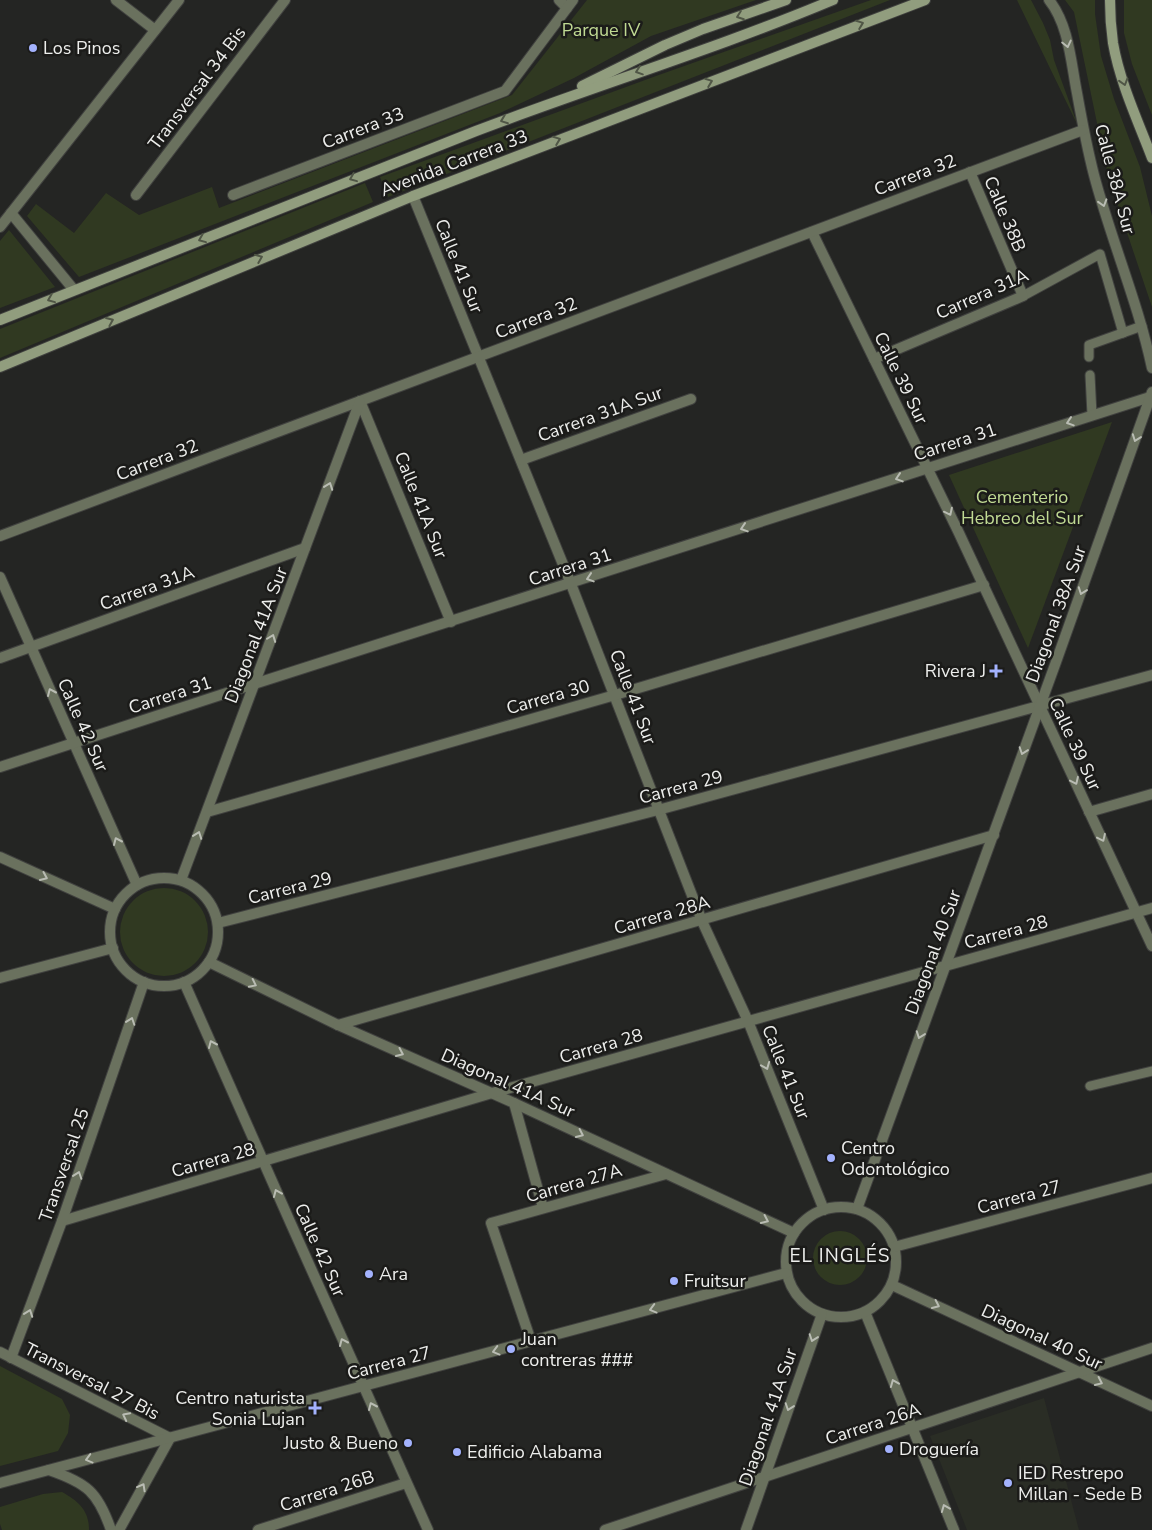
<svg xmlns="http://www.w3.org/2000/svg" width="1152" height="1530" font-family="'Nunito Sans',sans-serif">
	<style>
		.built { fill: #2a2d25 }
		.green { fill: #303921 }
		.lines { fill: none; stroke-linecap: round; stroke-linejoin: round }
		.service-casing { stroke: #40413f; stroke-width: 11 }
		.minor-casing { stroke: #40413f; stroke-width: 12 }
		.tertiary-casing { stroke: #40413f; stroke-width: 12 }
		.secondary-casing { stroke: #40413f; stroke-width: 12 }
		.service { stroke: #6a715e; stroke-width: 9 }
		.minor { stroke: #6a715e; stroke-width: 10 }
		.tertiary { stroke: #6a715e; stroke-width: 10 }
		.secondary { stroke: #919d7e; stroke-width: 10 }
		.oneway { stroke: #505646 }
		.oneway2 { stroke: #b9bcb3 }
		.poi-dot { fill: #a3b2fd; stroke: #1b1b19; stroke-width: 2 }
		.labels { text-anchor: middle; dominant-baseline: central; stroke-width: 5; stroke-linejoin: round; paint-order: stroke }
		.park-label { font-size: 18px; fill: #c0da93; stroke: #1b1b19 }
		.poi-label { font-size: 18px; fill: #edeeec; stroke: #1b1b19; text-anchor: start }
		.street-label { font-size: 18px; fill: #edeeec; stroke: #1b1b19 }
		.neighbourhood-label { font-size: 19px; letter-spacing: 1px; fill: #edeeec; stroke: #1b1b19 }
	</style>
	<rect width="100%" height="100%" fill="#242523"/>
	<!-- built -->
	<path class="built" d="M 1044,1398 L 1079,1530 L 967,1530 L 930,1436 Z"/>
	<!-- green -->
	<g class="green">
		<path d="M 587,0 L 756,0 L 651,36 L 574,78 L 500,113 L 79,277 L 27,216 L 36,204 L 74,233 L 106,193 L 139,215 L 212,187 L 219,208 L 512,95 Z"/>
		<path d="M 871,0 L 890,0 L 388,197 L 380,177 L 656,76 Z"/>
		<path d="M 1017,0 L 1031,0 L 1043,23 L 1050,40 L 1054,60 L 1078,126 Z"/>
		<path d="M 1065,0 L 1095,0 L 1095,14 L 1101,56 L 1114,99 L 1140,167 L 1152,216 L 1152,307 L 1108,176 L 1074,12 Z"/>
		<path d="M 1124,0 L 1152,0 L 1152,115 L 1132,64 L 1124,33 Z"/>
		<path d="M 365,183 L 373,202 L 0,358 L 0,329 Z"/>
		<path d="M 9,230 L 55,287 L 0,308 L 0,241 Z"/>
		<path d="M 1112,422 L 1028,648 L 949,475 Z"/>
		<circle cx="164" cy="932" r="44"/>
		<circle cx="840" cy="1258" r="27"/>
		<path d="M 0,1366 L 62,1399 L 70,1415 L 68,1433 L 58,1451 L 0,1466 Z"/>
		<path d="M 62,1492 C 78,1501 89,1510 89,1530 L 2,1530 L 0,1524 L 0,1507 L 43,1494 Z"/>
	</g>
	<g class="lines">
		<!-- service casing -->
		<g class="service-casing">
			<g id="service">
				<path d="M 1023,296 L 1100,254 L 1123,333"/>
				<path d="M 1089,357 L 1089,345 L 1142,326"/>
				<path d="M 1090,375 L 1092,415"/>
				<path d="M 1090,1086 L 1152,1071"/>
			</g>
		</g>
		<!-- minor casing -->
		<g class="minor-casing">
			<g id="minor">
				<path d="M 116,0 L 155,30"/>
				<path d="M 559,0 L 567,8"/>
				<path d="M 1049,0 C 1069,25 1071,63 1077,93 C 1082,121 1087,148 1094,175 C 1111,240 1138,302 1152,368"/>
				<path d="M 136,195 L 285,0"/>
				<path d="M 233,195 L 505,91 L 573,0"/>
				<path d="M 413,196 L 571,584 L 702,921 L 748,1021 L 824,1210"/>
				<path d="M 11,213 L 74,290"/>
				<path d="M 0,227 L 179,0"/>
				<path d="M 812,232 L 958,531 L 1152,946"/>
				<path d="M 874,359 L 1023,296 L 970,172"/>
				<path d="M 360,401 L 451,622"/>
				<path d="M 521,460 L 691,399"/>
				<path d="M 0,536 L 1083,130"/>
				<path d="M 0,577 L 137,885"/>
				<path d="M 0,658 L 305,548"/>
				<path d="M 0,767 L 254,684 L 1150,397"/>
				<path d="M 207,812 L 615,695 L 984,585"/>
				<path d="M 1089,812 L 1152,794"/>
				<path d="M 0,857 L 115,909"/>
				<circle cx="164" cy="932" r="54"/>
				<path d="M 181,880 L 360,401"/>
				<path d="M 218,923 L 658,810 L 1152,675"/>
				<path d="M 209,962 L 338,1025 L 514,1103 L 794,1233"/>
				<path d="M 0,978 L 113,948"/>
				<path d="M 184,982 L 291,1224 L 428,1530"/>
				<path d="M 338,1025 L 994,835"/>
				<path d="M 514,1103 L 543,1208"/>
				<path d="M 62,1221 L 492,1093 L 1152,908"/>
				<path d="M 892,1285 L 1152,1406"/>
				<path d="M 865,1312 L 954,1530"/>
				<path d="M 531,1341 L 491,1223 L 666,1174"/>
				<path d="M 0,1352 L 170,1438 L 119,1530"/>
				<path d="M 11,1358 L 62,1221 L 144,982"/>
				<path d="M 258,1530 L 406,1483"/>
				<path d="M 605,1530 L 1152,1348"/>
			</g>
		</g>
		<!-- tertiary casing -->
		<g class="tertiary-casing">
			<g id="tertiary">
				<circle cx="841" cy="1262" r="55"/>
				<path d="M 857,1209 L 1056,662 L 1152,392"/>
				<path d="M 894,1247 L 1152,1178"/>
				<path d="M 49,1470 C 87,1483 98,1492 111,1530"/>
				<path d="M 0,1483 L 786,1273"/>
				<path d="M 746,1530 L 822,1314"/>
			</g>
		</g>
		<!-- secondary casing -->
		<g class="secondary-casing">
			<g id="secondary">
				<path d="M 1110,0 C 1110,14 1111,29 1113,43 C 1120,83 1138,121 1152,158"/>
				<path d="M 582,86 L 665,45 L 703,29 L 786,0"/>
				<path d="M 0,320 L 476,131 C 594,86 716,49 833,0"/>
				<path d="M 0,367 L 413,196 L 925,0"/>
			</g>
		</g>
		<!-- service -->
		<use href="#service" class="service"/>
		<!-- minor -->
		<use href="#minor" class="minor"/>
		<!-- tertiary -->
		<use href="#tertiary" class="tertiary"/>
		<!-- secondary -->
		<use href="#secondary" class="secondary"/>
	</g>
	<!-- one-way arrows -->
	<defs><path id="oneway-chevron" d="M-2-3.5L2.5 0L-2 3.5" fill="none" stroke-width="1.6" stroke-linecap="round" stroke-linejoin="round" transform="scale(1.25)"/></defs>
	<g class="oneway">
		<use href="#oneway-chevron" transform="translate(740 16) rotate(160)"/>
		<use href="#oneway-chevron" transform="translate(860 24) rotate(-21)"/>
		<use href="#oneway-chevron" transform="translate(639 71) rotate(161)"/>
		<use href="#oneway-chevron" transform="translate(709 82) rotate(-21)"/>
		<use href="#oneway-chevron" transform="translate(1124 82) rotate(73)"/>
		<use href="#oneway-chevron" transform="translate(504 120) rotate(159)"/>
		<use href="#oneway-chevron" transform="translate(557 140) rotate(-21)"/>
		<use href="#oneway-chevron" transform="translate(353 178) rotate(158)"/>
		<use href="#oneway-chevron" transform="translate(202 239) rotate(158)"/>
		<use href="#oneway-chevron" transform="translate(259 258) rotate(-22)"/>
		<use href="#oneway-chevron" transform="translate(51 299) rotate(158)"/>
		<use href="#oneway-chevron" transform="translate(110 321) rotate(-23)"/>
	</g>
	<g class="oneway2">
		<use href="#oneway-chevron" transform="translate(1067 44) rotate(77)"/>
		<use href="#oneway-chevron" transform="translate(1103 203) rotate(73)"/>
		<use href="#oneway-chevron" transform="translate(1070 422) rotate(162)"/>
		<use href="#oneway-chevron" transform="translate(1136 438) rotate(110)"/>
		<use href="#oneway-chevron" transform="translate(899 478) rotate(162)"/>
		<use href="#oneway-chevron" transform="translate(329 486) rotate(-70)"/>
		<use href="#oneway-chevron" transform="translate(949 512) rotate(64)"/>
		<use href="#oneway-chevron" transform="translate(744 528) rotate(162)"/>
		<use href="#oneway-chevron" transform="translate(590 578) rotate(162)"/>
		<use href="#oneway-chevron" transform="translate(1082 591) rotate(110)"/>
		<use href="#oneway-chevron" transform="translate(272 638) rotate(-69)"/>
		<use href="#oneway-chevron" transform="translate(51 692) rotate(-114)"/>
		<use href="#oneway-chevron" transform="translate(1023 751) rotate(109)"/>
		<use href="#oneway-chevron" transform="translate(1075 781) rotate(65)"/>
		<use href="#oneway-chevron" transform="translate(198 835) rotate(-70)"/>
		<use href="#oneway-chevron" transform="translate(1102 838) rotate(65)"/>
		<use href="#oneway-chevron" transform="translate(117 841) rotate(-114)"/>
		<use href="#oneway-chevron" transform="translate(44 877) rotate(24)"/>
		<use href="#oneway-chevron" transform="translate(253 984) rotate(26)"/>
		<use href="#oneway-chevron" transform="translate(131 1021) rotate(-71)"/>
		<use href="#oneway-chevron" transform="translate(920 1035) rotate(110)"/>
		<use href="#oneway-chevron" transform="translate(212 1044) rotate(-114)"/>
		<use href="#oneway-chevron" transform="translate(400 1053) rotate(24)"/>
		<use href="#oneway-chevron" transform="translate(766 1066) rotate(68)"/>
		<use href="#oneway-chevron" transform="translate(580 1134) rotate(25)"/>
		<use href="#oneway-chevron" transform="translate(78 1175) rotate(-71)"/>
		<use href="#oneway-chevron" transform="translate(277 1193) rotate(-113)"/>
		<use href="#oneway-chevron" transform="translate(765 1220) rotate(25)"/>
		<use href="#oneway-chevron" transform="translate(936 1305) rotate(25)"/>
		<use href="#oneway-chevron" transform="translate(653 1309) rotate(165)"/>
		<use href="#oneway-chevron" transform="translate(29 1313) rotate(-70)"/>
		<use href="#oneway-chevron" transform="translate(813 1338) rotate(109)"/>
		<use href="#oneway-chevron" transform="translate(343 1342) rotate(-114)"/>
		<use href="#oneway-chevron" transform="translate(496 1351) rotate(165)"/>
		<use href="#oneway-chevron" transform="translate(1099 1382) rotate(25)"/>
		<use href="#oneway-chevron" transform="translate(894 1383) rotate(-112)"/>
		<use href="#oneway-chevron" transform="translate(372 1406) rotate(-114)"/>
		<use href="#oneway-chevron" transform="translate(789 1407) rotate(109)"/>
		<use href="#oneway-chevron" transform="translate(126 1416) rotate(-153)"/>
		<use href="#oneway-chevron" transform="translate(89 1459) rotate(165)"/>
		<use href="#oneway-chevron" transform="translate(142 1487) rotate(-61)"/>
		<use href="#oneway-chevron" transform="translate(945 1508) rotate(-112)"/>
	</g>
	<!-- markers -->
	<g class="poi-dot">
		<circle cx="33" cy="48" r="5"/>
		<path d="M993.5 663.5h5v5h5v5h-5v5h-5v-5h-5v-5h5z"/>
		<circle cx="831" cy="1158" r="5"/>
		<circle cx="369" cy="1274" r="5"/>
		<circle cx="674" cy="1281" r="5"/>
		<circle cx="511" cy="1349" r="5"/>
		<path d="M312.5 1400.5h5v5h5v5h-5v5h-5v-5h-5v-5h5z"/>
		<circle cx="408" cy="1443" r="5"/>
		<circle cx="889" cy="1449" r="5"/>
		<circle cx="457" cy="1452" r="5"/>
		<circle cx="1008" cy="1483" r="5"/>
	</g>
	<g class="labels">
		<!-- park labels -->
		<g class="park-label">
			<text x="601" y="30">Parque IV</text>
			<text x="1022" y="497">Cementerio<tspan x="1022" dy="21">Hebreo del Sur</tspan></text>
		</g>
		<!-- poi labels -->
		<g class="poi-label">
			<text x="43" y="48">Los Pinos</text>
			<text x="986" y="671" text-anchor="end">Rivera J</text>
			<text x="841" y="1148">Centro<tspan x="841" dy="21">Odontológico</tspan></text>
			<text x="379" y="1274">Ara</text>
			<text x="684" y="1281">Fruitsur</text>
			<text x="521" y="1339">Juan<tspan x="521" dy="21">contreras ###</tspan></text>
			<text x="305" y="1398" text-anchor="end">Centro naturista<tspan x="305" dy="21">Sonia Lujan</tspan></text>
			<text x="398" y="1443" text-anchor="end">Justo &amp; Bueno</text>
			<text x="899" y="1449">Droguería</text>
			<text x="467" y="1452">Edificio Alabama</text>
			<text x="1018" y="1473">IED Restrepo<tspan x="1018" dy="21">Millan - Sede B</tspan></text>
		</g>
		<!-- street labels -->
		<g class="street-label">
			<text transform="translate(197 88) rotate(-53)">Transversal 34 Bis</text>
			<text transform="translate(363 128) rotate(-21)">Carrera 33</text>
			<text transform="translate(454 163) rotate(-21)">Avenida Carrera 33</text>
			<text transform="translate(915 175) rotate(-21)">Carrera 32</text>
			<text transform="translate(1115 179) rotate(75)">Calle 38A Sur</text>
			<text transform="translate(1005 214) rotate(67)">Calle 38B</text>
			<text transform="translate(459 266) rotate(68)">Calle 41 Sur</text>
			<text transform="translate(982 294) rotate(-24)">Carrera 31A</text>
			<text transform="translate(536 318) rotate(-21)">Carrera 32</text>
			<text transform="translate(901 378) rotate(64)">Calle 39 Sur</text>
			<text transform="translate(600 414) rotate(-20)">Carrera 31A Sur</text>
			<text transform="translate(955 442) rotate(-18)">Carrera 31</text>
			<text transform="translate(157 460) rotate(-21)">Carrera 32</text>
			<text transform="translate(421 505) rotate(68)">Calle 41A Sur</text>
			<text transform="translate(570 567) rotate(-18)">Carrera 31</text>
			<text transform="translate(147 588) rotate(-20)">Carrera 31A</text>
			<text transform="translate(1056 614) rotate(-70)">Diagonal 38A Sur</text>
			<text transform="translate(256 635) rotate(-69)">Diagonal 41A Sur</text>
			<text transform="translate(170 695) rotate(-18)">Carrera 31</text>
			<text transform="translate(548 697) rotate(-16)">Carrera 30</text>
			<text transform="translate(633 697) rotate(69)">Calle 41 Sur</text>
			<text transform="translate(83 725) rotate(66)">Calle 42 Sur</text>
			<text transform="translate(1075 744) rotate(65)">Calle 39 Sur</text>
			<text transform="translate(681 787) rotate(-15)">Carrera 29</text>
			<text transform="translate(290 888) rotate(-14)">Carrera 29</text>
			<text transform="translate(662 915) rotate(-16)">Carrera 28A</text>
			<text transform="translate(1006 932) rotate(-15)">Carrera 28</text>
			<text transform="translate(933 952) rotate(-70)">Diagonal 40 Sur</text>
			<text transform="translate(601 1046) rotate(-16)">Carrera 28</text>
			<text transform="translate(786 1072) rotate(68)">Calle 41 Sur</text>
			<text transform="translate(508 1083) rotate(24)">Diagonal 41A Sur</text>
			<text transform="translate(213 1160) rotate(-16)">Carrera 28</text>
			<text transform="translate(64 1165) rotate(-71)">Transversal 25</text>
			<text transform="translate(574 1183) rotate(-16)">Carrera 27A</text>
			<text transform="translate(1019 1197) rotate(-15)">Carrera 27</text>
			<text transform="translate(320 1250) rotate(66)">Calle 42 Sur</text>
			<text transform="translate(1042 1337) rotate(25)">Diagonal 40 Sur</text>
			<text transform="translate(389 1363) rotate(-15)">Carrera 27</text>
			<text transform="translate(92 1381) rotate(27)">Transversal 27 Bis</text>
			<text transform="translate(768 1417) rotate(-71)">Diagonal 41A Sur</text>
			<text transform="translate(873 1424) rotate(-18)">Carrera 26A</text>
			<text transform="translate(327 1491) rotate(-18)">Carrera 26B</text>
		</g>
		<!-- neighbourhood labels -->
		<g class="neighbourhood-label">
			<text x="840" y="1256">EL INGLÉS</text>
		</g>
	</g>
</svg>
